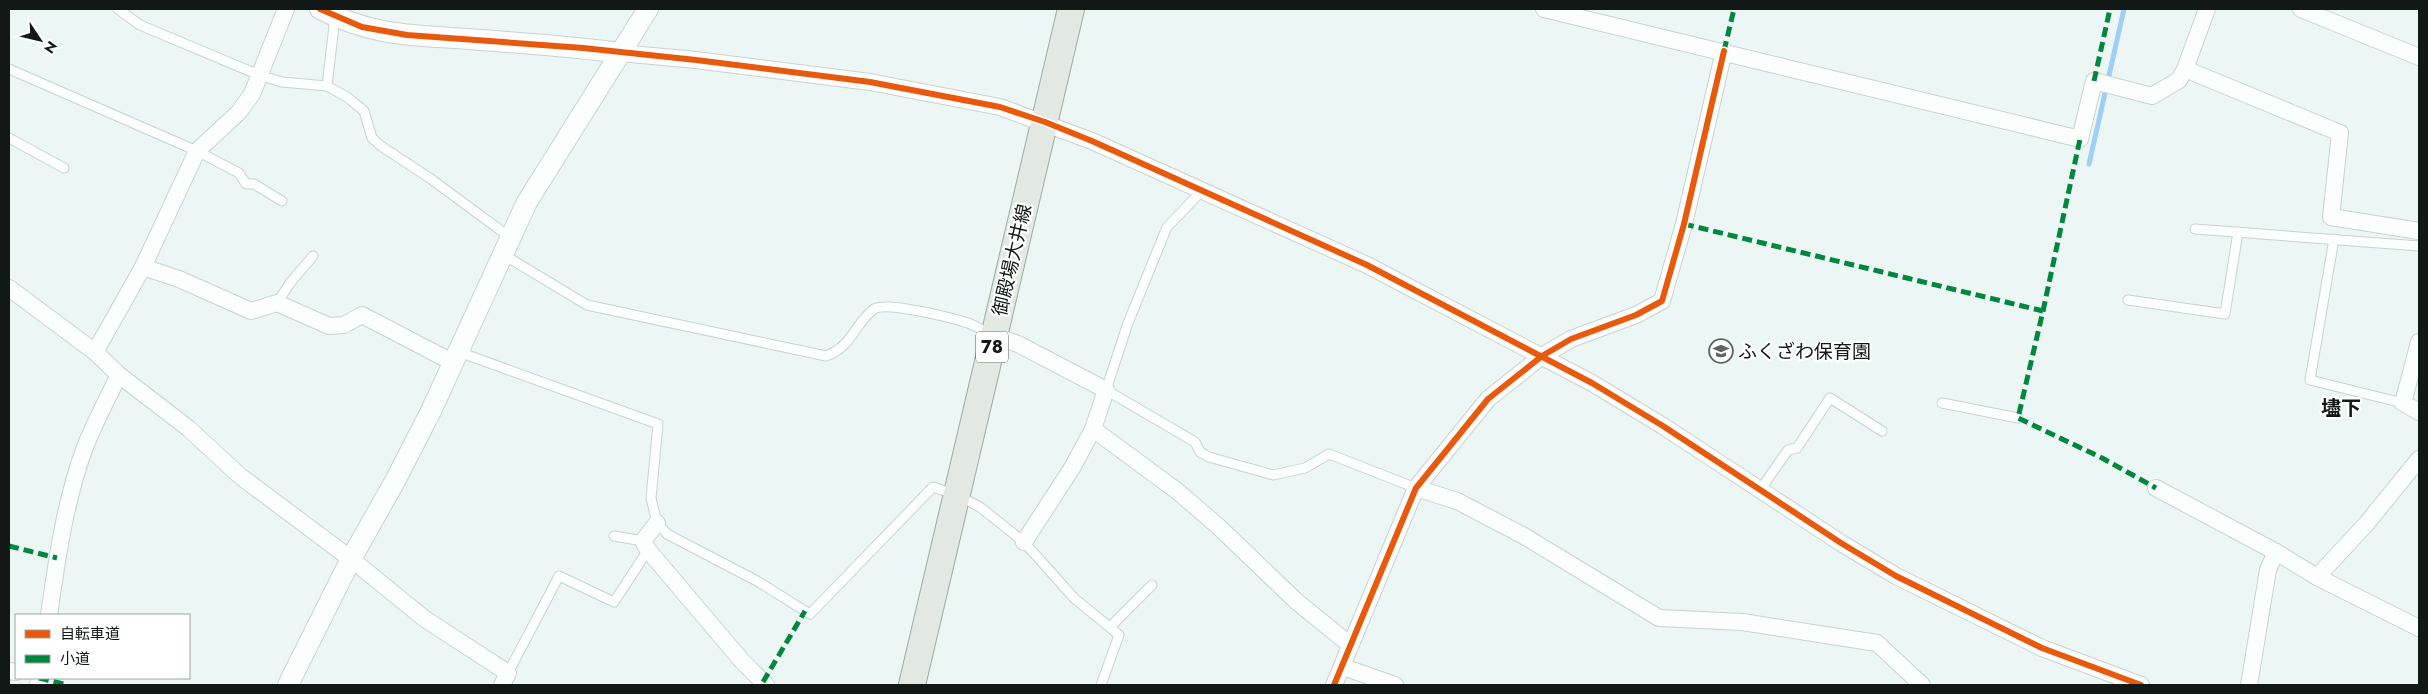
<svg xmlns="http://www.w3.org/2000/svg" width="2428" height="694" font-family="Jost,'Noto Sans JP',sans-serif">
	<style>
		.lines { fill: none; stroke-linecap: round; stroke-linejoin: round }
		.stream { stroke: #9dcff8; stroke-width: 5 }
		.service-casing { stroke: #c9d2d0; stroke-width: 11 }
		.minor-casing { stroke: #c9d2d0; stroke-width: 18 }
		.tertiary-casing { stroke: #c9d2d0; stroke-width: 22 }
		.primary-casing { stroke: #9baba0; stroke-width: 28 }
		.service { stroke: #fcfefe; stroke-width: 9 }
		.minor { stroke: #fcfefe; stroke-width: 16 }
		.tertiary { stroke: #fcfefe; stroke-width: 20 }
		.primary { stroke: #e2e9e3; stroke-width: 26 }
		.quiet { stroke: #00873e; stroke-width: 5; stroke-dasharray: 10 5; stroke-linecap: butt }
		.cycleway-casing { stroke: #fff; stroke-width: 9 }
		.cycleway { stroke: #e8590c; stroke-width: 6 }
		.labels { text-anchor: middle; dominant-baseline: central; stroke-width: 4.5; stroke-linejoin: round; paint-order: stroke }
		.shield { fill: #fff; stroke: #585d5c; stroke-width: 1 }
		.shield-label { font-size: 18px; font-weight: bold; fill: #111816 }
		.street-label { font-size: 19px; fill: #111816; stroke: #fff }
		.poi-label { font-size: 19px; fill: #111816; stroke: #fff; text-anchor: start }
		.neighbourhood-label { font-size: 20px; font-weight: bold; fill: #111816; stroke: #fff }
	</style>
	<rect width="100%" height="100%" fill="#ecf7f5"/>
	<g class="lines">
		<!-- stream -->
		<path class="stream" d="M 2089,164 L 2124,9"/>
		<!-- service casing -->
		<g class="service-casing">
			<g id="service">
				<path d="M 118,9 L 140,25 L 259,75 L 282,82 L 327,86 L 347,97 L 364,111 L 372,138 L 381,146 L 431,179 L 511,238"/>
				<path d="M 9,69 L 197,151 L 239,173 L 246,184 L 254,184 L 282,201"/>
				<path d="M 327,86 L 335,17"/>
				<path d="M 9,138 L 64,168"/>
				<path d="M 1202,191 L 1167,227 L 1128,323 L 1106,390 L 1195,442 L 1200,452 L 1209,457 L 1273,475 L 1305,468 L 1329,454 L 1416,488"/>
				<path d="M 2195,229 L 2419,246"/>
				<path d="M 2334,239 L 2310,380 L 2403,403"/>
				<path d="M 504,255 L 587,305 L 826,356 C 853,346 854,324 874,309 C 886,301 952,318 968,323 C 976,326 984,331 992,335"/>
				<path d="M 2128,300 L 2225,314 L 2238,232"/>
				<path d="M 277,303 L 290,283 L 313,256"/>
				<path d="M 459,352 L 658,424 L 651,498 L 657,523 L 667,534 L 757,581 L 810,614 L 933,487 L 957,495 L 980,507 L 1024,542 L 1074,598 L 1119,635 L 1101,685"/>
				<path d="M 1942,403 L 2018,418"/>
				<path d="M 1760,490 L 1788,450 L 1797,448 L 1830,398 L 1882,431"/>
				<path d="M 614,536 L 643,541"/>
				<path d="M 1110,627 L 1152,585"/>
				<path d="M 508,673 L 559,576 L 614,602 L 648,550"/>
			</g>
		</g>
		<!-- minor casing -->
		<g class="minor-casing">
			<g id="minor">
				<path d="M 1544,9 L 2080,139 L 2094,81 L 2152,96 L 2179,80 L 2185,69"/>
				<path d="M 2207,9 L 2185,69 L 2340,133 L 2331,217 L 2419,231"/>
				<path d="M 2301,9 L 2419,57"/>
				<path d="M 620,53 L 696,60 L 870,82 L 1000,107 L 1092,141 L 1367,265 L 1592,383 L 1663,426 L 1841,543 L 1896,576 L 2042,648 L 2141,685"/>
				<path d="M 143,267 L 179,279 L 251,311 L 277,303 L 329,326 L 344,325 L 362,315 L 454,363"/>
				<path d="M 9,288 L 95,352 L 119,375 L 188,428 L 240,476 L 351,559 L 425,619 L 508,673 L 502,685"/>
				<path d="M 994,336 L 1018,344 L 1106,390 L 1093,429 L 1072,468 L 1024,542"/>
				<path d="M 2419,342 L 2403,403 L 2419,412"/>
				<path d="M 95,352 L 143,267 L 197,151 L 239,112 L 252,94 L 286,9"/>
				<path d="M 1093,429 L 1177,491 L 1219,527 L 1296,601 L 1349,644"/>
				<path d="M 1416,488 L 1457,501 L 1524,536 L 1659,618 L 1742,622 L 1877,643 L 1922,685"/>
				<path d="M 2156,488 L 2276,552 L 2317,577 L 2419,628"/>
				<path d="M 657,523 L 643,541 L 648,550 L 742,661 L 766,685"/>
				<path d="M 2317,577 L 2367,523 L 2419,459"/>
				<path d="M 49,615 C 57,559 65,501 85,447 C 95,422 107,399 119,375"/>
				<path d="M 1343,667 L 1395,685"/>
				<path d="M 9,671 L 16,672"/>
				<path d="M 38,685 L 39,678"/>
				<path d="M 1334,685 L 1416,488 L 1488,399 L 1542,356 L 1571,339 L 1636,315 L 1662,301 L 1684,224 L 1724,51"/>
				<path d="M 2249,685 L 2268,570 L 2276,552"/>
			</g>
		</g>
		<!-- tertiary casing -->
		<g class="tertiary-casing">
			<g id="tertiary">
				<path d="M 320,9 C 372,36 412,35 468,39 C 519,43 570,46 620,53"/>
				<path d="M 288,685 L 351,559 L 395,481 L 431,411 L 527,202 L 648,9"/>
			</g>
		</g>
		<!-- primary casing -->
		<g class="primary-casing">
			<path id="primary" d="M 912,685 L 1071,9"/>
		</g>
		<!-- service -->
		<use href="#service" class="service"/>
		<!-- minor -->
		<use href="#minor" class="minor"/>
		<!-- tertiary -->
		<use href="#tertiary" class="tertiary"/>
		<!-- primary -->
		<use href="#primary" class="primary"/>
		<!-- quiet -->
		<g class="quiet">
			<path d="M 1724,51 L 1734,9"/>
			<path d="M 2094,81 L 2110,9"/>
			<path d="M 1684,224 L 2043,311 L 2018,418 L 2102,458 L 2156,488"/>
			<path d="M 2043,311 L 2080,139"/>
			<path d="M 9,546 L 57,558"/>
			<path d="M 39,678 L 68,685"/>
			<path d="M 763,682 L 805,611"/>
		</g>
		<!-- cycleway casing -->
		<g class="cycleway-casing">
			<g id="cycleway">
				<path d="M 320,9 L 362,27 L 407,35 L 583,48 L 696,60 L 870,82 L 1000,107 L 1045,122 L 1092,141 L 1367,265 L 1592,383 L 1663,426 L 1841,543 L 1896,576 L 2042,648 L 2141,685"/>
				<path d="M 1334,685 L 1416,488 L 1488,399 L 1542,356 L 1571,339 L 1636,315 L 1662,301 L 1684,224 L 1724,51"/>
			</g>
		</g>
		<!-- cycleway -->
		<use href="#cycleway" class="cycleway"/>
	</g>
	<!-- icons -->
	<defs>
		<g id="school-ring" transform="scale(1.25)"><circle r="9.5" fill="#fff" stroke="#5e6664" stroke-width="1.5"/><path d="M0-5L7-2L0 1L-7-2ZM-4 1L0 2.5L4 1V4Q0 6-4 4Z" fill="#5e6664"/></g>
	</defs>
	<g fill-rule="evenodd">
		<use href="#school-ring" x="1721" y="351"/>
	</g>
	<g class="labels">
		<!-- shield labels -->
		<rect class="shield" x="976" y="331.5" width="32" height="31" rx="4"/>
		<g class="shield-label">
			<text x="992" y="347">78</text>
		</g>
		<!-- street labels -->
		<g class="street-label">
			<text transform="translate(1012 260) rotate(-77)">御殿場大井線</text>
		</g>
		<!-- poi labels -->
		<g class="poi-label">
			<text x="1738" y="351">ふくざわ保育園</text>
		</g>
		<!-- neighbourhood labels -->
		<g class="neighbourhood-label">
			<text x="2341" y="408">壗下</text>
		</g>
	</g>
	<!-- border -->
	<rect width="2428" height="694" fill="none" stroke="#111816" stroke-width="20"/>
	<!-- legend -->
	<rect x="15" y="614" width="175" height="65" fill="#ffffff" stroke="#a0a3a2"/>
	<rect x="25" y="630" width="25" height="8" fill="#e8590c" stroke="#a0a3a2"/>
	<text x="60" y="639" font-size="15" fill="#111816">自転車道</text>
	<rect x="25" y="655" width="25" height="8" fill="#00873e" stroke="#a0a3a2"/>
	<text x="60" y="664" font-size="15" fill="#111816">小道</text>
	<!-- north arrow -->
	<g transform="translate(40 40) rotate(125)" stroke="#ffffff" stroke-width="4" paint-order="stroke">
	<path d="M0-4L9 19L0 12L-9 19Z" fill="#111816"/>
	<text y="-8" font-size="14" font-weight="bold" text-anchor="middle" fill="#111816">N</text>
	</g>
</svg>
